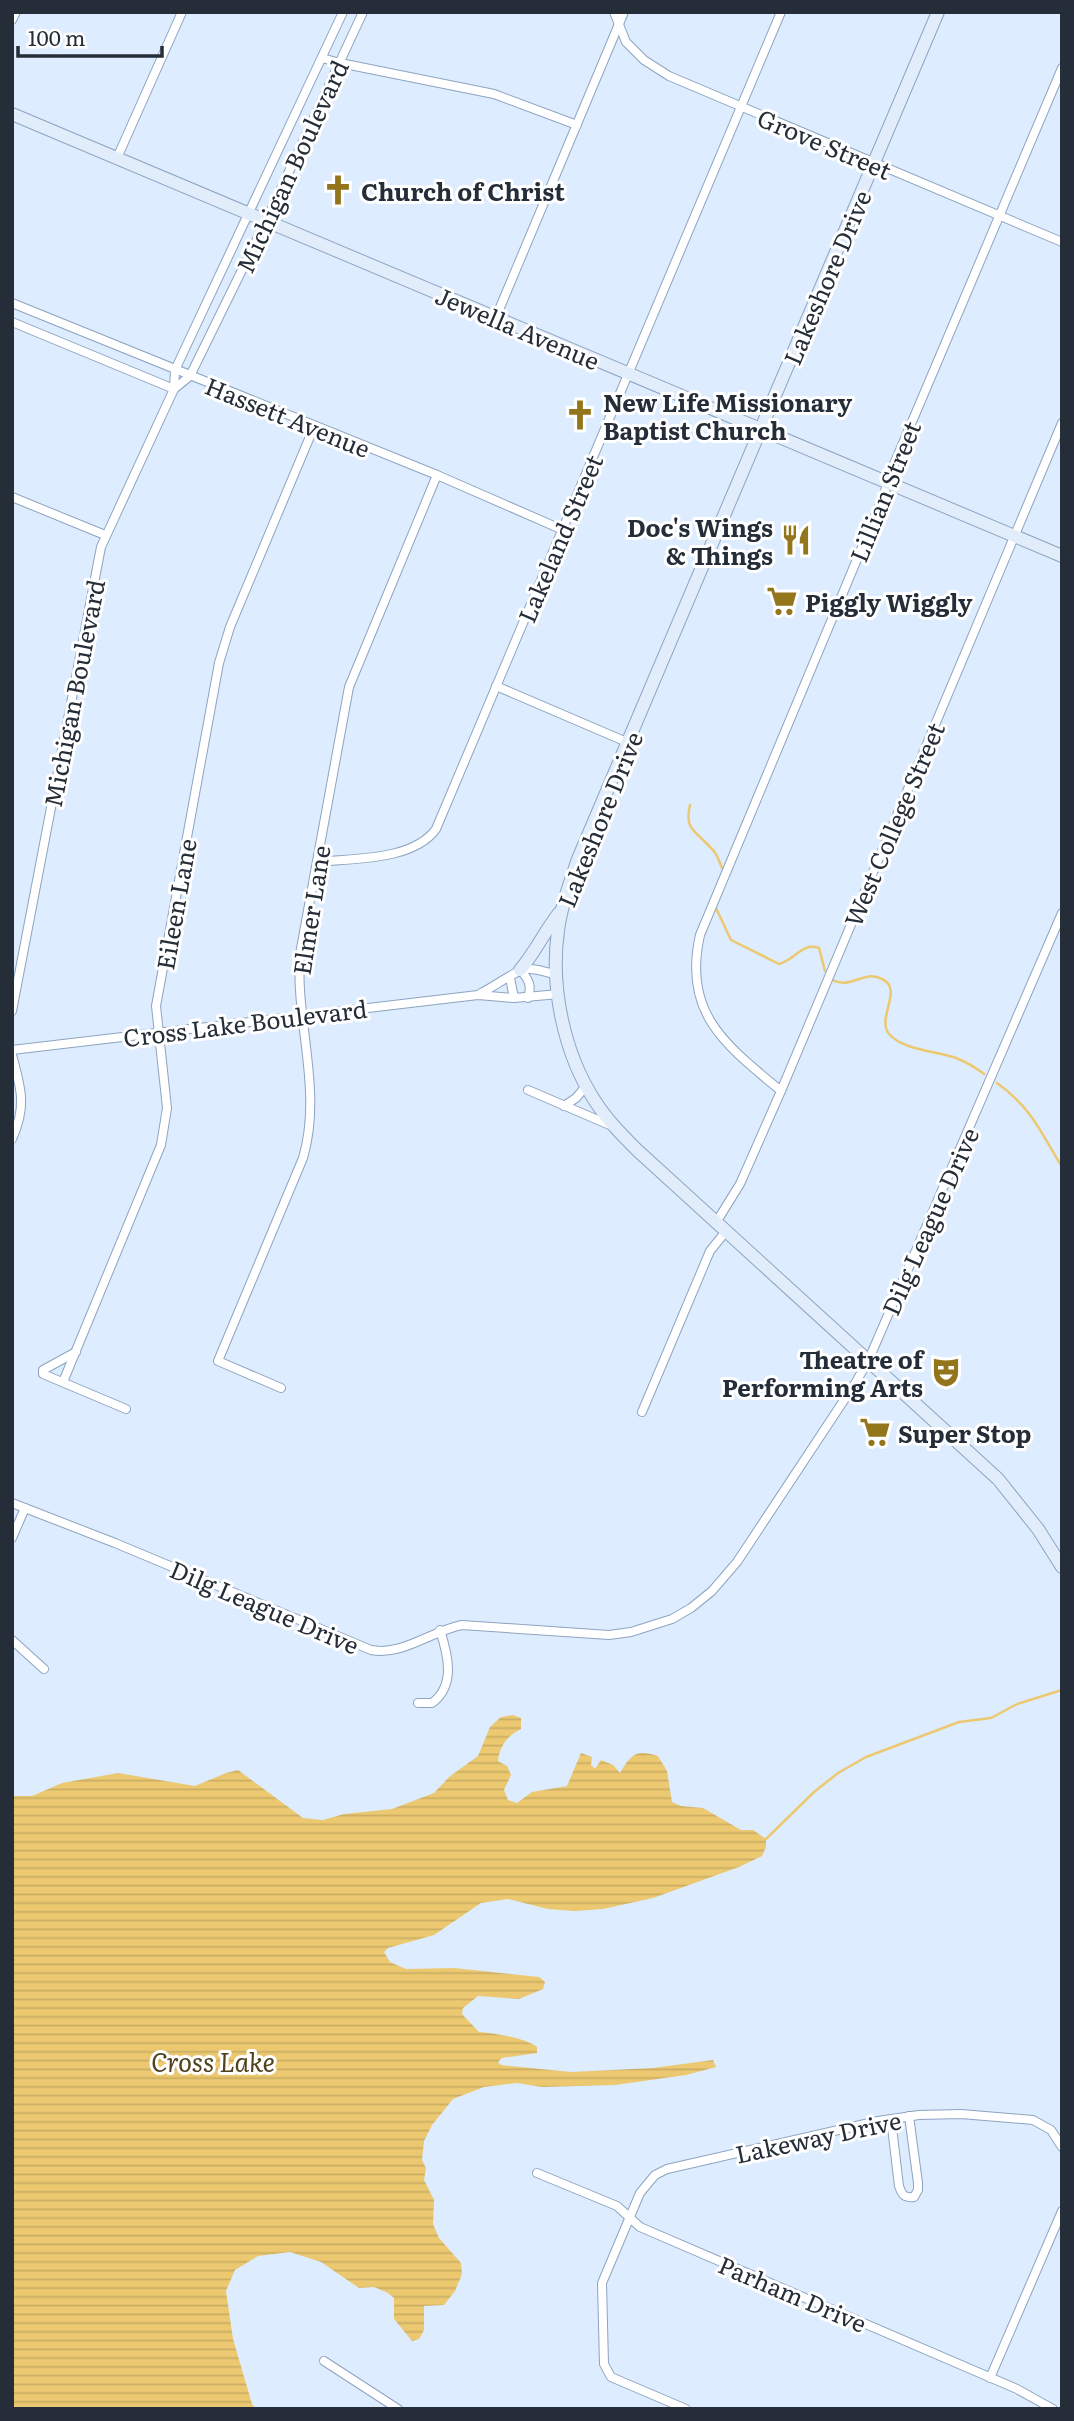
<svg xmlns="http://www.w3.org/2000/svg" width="1074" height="2421" font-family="Literata,serif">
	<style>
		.water { fill: url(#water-rules) }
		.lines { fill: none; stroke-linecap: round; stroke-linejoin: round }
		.stream { stroke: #ecc971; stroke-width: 2.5 }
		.street-casing { stroke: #8da4c1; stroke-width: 10 }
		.secondary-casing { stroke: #8da4c1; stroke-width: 14 }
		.street { stroke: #fff; stroke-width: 8 }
		.secondary { stroke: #e2edfc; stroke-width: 12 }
		.labels { text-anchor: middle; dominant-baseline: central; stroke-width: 6; stroke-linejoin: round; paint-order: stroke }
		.street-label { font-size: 24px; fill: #242d38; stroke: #fff }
		.poi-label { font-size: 24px; font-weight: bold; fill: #242d38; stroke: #fff; text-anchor: start }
		.water-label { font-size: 26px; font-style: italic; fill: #51421d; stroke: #fff }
	</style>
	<defs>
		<pattern id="water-rules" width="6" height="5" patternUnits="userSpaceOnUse" patternTransform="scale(1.75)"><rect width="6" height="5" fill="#ecc971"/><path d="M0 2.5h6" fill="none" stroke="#caad63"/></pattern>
	</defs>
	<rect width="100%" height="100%" fill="#ddecfe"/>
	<!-- water -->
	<path class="water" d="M 513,1715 L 521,1718 L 521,1729 C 508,1735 499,1747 498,1761 L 507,1766 L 511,1775 L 504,1790 L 508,1800 L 517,1803 L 532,1792 L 567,1786 L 581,1753 L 592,1757 L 591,1765 L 595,1769 L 601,1760 L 613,1765 L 620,1773 C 631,1754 636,1749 658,1756 L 667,1771 L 672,1802 L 681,1806 L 703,1808 L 741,1830 L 753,1830 L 766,1839 L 766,1847 L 762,1856 L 739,1867 L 653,1898 L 603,1909 L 574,1911 L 548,1909 L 508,1899 L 481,1903 L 434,1935 L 388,1948 L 384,1952 L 390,1962 L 406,1969 L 454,1968 L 539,1977 L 545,1982 L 543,1989 L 519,1999 L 478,1996 L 463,2008 L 462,2014 L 479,2032 C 494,2033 526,2038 537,2047 L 537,2053 L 502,2058 L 498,2062 L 501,2065 L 571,2072 L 653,2068 L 713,2060 L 716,2067 L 686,2075 L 615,2085 L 542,2087 L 517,2083 L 484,2087 L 453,2099 L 432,2125 L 424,2141 L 422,2160 L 426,2168 L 424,2180 L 434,2200 L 433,2224 L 439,2238 L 461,2263 L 462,2274 L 455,2291 L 444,2305 L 424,2306 L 424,2330 L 419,2339 L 412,2341 L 394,2319 L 394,2298 L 388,2293 L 374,2287 L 359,2288 L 321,2262 L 290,2252 L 258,2256 L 235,2270 L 226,2291 L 233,2339 L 252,2404 L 256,2409 L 12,2409 L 12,1796 L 32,1796 L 62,1783 L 118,1773 L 195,1786 L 226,1773 L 238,1770 L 303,1818 L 323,1820 L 344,1814 L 392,1809 L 434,1793 L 449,1777 L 478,1756 L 490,1727 L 501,1717 Z"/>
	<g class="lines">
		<!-- stream -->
		<g class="stream">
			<path d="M 690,805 C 684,830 696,831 711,848 C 717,853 719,861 722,868"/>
			<path d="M 715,906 L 731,940 L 779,964 C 795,960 802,942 819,948 L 825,971"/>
			<path d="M 831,979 C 851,991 863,969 882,979 C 904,989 876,1018 889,1034 C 903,1050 936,1051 956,1058 C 966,1062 975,1067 984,1074"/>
			<path d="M 997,1083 C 1032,1108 1041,1133 1062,1167"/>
			<path d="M 766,1839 L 814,1792 L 838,1773 L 866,1757 L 959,1722 L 991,1718 L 1017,1704 L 1062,1690"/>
		</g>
		<!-- street casing -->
		<g class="street-casing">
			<g id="street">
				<path d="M 614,12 L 626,42 L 644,60 L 669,76 L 1062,242"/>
				<path d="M 12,20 L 16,12"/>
				<path d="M 322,58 L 340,63 L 494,94 L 577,125"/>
				<path d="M 117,158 L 182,12"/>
				<path d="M 12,303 L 437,475 L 563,530"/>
				<path d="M 496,317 L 624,12"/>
				<path d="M 12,322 L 174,389"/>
				<path d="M 174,389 L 190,376 L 266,221 L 363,12"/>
				<path d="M 12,497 L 105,535"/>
				<path d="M 496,686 L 629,743"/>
				<path d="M 317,862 C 353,858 413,861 436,829 L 781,12"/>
				<path d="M 520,970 C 529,979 532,986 528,998"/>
				<path d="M 510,978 L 514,998"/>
				<path d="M 481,993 C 490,989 516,971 522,970 C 533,967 546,972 557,975"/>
				<path d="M 12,1011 L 101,547 L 174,389 L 175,370 L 343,12"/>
				<path d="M 12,1050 L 478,995 L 514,998 L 559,994"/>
				<path d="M 12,1055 C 21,1088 27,1106 12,1139"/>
				<path d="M 528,1090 L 612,1126"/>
				<path d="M 781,1091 C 727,1046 682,1014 700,935 L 883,497 L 892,469 L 1062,68"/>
				<path d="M 564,1106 L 576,1098 L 586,1086"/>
				<path d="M 717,1221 L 740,1184 L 781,1091 L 1062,423"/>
				<path d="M 76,1352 L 43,1370 L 43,1374 L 126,1409"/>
				<path d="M 63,1382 L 161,1145 L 167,1108 L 156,1006 L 219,663 L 230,627 L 314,427"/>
				<path d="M 281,1388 L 218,1361 L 303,1158 C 323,1090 295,1022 300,954 L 349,687 L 437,475"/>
				<path d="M 642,1412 L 710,1251 L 727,1230"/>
				<path d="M 12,1503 L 115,1543 L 371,1650 C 403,1656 431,1631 462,1625 L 609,1635 L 631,1632 L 672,1619 L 691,1608 L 712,1591 L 737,1562 L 856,1382 L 869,1359 L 1062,913"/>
				<path d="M 12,1538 L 25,1508"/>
				<path d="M 12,1640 L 44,1669"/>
				<path d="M 418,1703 L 432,1703 C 456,1685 448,1655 440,1630"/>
				<path d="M 891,2119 L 899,2186 C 902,2195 904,2198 914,2197 L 918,2190 L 918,2183 L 909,2116"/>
				<path d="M 537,2173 L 617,2206 L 640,2227 L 1017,2389 L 1053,2409"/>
				<path d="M 324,2361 L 398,2409"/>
				<path d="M 990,2378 L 1062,2211"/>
				<path d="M 686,2409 L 611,2377 L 604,2364 L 602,2283 L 640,2193 L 655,2175 L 667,2169 L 878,2121 L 919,2115 L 961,2114 L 1033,2120 L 1051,2130 L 1062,2147"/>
			</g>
		</g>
		<!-- secondary casing -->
		<g class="secondary-casing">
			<g id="secondary">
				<path d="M 938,12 L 578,859 C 570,883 561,906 558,931 C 550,987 564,1054 595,1101 C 607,1120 622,1135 637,1150 L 998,1479 L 1038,1529 L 1062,1567"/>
				<path d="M 12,114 L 1062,556"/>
				<path d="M 520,970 C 535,953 544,932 559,913"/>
			</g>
		</g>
		<!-- street -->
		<use href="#street" class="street"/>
		<!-- secondary -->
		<use href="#secondary" class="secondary"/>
	</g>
	<!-- icons -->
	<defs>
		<g id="church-bare" transform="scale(2.415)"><path d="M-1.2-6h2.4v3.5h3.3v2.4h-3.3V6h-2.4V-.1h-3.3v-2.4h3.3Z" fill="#93751b" stroke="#fff" stroke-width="2.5" paint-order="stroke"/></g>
		<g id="restaurant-bare" transform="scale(2.415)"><path d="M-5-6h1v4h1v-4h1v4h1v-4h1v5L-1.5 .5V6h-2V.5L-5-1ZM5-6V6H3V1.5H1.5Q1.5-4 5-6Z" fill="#93751b" stroke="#fff" stroke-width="2.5" paint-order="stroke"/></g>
		<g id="supermarket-bare" transform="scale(2.415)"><path d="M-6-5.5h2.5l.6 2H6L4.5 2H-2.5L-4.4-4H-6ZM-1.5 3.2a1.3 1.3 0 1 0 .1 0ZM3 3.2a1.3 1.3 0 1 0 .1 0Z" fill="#93751b" stroke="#fff" stroke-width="2.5" paint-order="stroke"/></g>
		<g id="theatre-bare" transform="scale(2.415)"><path d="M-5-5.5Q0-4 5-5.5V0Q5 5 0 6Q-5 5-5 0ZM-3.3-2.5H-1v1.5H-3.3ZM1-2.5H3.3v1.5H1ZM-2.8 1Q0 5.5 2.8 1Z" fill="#93751b" stroke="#fff" stroke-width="2.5" paint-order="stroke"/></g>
	</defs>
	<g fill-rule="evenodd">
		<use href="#church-bare" x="338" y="190"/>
		<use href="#church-bare" x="580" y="415"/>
		<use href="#restaurant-bare" x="796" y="540"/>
		<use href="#supermarket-bare" x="782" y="601"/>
		<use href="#theatre-bare" x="946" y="1372"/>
		<use href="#supermarket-bare" x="875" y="1432"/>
	</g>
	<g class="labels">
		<!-- street labels -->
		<g class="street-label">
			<text transform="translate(825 143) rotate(23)">Grove Street</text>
			<text transform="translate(291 166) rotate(-65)">Michigan Boulevard</text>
			<text transform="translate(826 277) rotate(-67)">Lakeshore Drive</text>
			<text transform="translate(518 327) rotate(23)">Jewella Avenue</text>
			<text transform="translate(288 416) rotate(22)">Hassett Avenue</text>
			<text transform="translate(884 491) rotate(-68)">Lillian Street</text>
			<text transform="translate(559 538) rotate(-67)">Lakeland Street</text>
			<text transform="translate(73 693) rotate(-79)">Michigan Boulevard</text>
			<text transform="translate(599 819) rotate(-68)">Lakeshore Drive</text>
			<text transform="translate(893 824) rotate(-67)">West College Street</text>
			<text transform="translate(175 904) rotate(-80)">Eileen Lane</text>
			<text transform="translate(310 910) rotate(-81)">Elmer Lane</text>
			<text transform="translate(245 1022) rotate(-7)">Cross Lake Boulevard</text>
			<text transform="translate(929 1221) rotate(-66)">Dilg League Drive</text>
			<text transform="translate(265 1606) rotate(23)">Dilg League Drive</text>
			<text transform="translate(818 2136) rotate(-12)">Lakeway Drive</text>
			<text transform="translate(793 2293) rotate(23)">Parham Drive</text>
		</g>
		<!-- poi labels -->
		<g class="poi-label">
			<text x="361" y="190">Church of Christ</text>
			<text x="603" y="401">New Life Missionary<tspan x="603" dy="28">Baptist Church</tspan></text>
			<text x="773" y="526" text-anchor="end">Doc's Wings<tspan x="773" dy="28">&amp; Things</tspan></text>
			<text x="805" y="601">Piggly Wiggly</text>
			<text x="923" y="1358" text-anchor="end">Theatre of<tspan x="923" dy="28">Performing Arts</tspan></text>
			<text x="898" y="1432">Super Stop</text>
		</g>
		<!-- water labels -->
		<g class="water-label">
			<text x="213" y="2060">Cross Lake</text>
		</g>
	</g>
	<!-- border -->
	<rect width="1074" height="2421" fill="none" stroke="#242d38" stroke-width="28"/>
	<!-- scale -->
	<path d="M18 46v10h144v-10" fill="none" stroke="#242d38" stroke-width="3.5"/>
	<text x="28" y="46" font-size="21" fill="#242d38" stroke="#ffffff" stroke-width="5" paint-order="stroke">100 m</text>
</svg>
